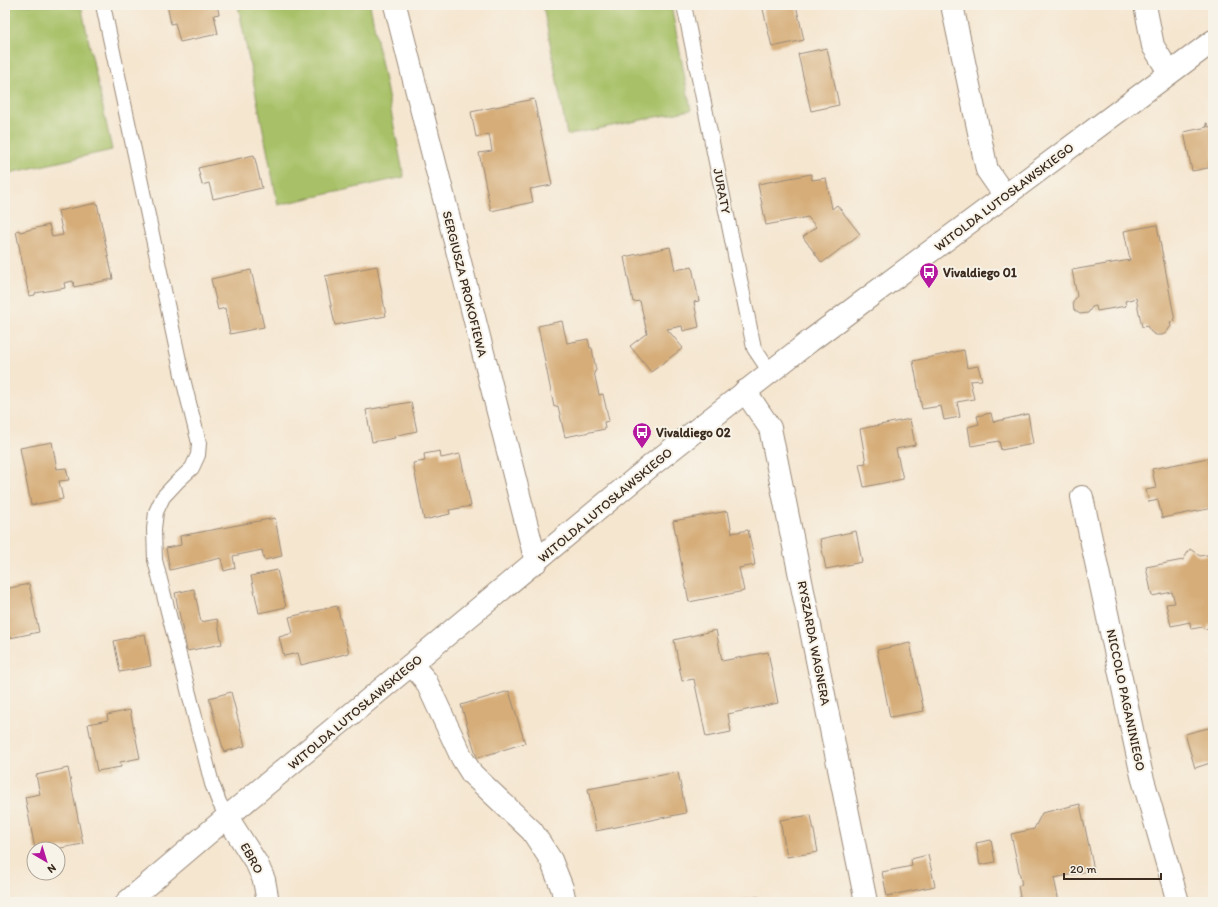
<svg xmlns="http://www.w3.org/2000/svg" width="1218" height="907" font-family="Itim,sans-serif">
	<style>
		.green { fill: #a8c167; stroke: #727642 }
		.building { fill: #d6ad79 }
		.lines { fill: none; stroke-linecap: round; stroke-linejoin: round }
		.lane-casing { stroke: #988877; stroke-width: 16 }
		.street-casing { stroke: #988877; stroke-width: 24 }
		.lane { stroke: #fff; stroke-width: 14 }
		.street { stroke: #fff; stroke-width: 22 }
		.labels { text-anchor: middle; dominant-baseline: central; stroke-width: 4; stroke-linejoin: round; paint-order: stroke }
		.street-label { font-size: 13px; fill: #3b2a1e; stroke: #f7f3e8 }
		.poi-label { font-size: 13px; font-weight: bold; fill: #3b2a1e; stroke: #f7f3e8; text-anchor: start }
	</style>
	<rect width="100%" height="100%" fill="#f7f3e8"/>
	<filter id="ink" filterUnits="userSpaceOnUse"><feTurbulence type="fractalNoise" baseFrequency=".025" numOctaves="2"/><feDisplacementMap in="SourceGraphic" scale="8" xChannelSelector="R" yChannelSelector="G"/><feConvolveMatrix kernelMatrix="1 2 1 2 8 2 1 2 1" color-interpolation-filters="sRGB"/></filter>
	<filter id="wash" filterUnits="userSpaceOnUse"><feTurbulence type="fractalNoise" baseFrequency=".012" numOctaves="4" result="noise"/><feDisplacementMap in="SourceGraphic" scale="16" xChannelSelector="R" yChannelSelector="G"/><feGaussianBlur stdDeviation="0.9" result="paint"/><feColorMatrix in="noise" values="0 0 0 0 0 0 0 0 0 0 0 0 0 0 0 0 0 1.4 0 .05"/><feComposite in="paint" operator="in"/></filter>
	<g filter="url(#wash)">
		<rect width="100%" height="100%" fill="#f5e6d0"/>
		<!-- green -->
		<g class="green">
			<path d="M 5,5 L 81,5 L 112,150 L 5,174 Z"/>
			<path d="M 238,5 L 370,5 L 404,177 L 278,205 Z"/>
			<path d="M 543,5 L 671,5 L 691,110 L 567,135 Z"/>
		</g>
		<g id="blocks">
			<!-- building -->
			<g class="building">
				<path d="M 167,5 L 217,5 L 219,14 L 214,15 L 218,34 L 180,42 L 175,23 L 171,24 Z"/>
				<path d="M 762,5 L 796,5 L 804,40 L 772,47 Z"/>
				<path d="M 827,48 L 839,105 L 811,111 L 798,54 Z"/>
				<path d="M 534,99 L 552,185 L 530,189 L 533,202 L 491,211 L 479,153 L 492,151 L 489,134 L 476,137 L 471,112 Z"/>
				<path d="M 1206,123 L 1207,123 L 1208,127 L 1213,126 L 1213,167 L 1192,171 L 1184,132 L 1207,127 Z"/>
				<path d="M 254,155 L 262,188 L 213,199 L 209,183 L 202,185 L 198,168 Z"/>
				<path d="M 811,174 L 812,180 L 826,178 L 832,209 L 837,205 L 860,234 L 822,263 L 803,237 L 816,227 L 808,217 L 766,225 L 758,184 Z"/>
				<path d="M 97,203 L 113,279 L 74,287 L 73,281 L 64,283 L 65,288 L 35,293 L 35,295 L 29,296 L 16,231 L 19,230 L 20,232 L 49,225 L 52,237 L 63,235 L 58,211 Z"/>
				<path d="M 1157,225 L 1175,321 L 1170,322 L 1171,326 L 1166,333 L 1162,335 L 1156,335 L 1151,332 L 1147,326 L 1142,327 L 1136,298 L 1125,301 L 1126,306 L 1097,311 L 1096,306 L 1092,307 L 1088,313 L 1080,314 L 1074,310 L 1073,302 L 1077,296 L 1072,270 L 1130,260 L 1124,231 Z"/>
				<path d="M 670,247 L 675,270 L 692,267 L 699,301 L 694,302 L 699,327 L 683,331 L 682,326 L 667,329 L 683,348 L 651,372 L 630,346 L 647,333 L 640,301 L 633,302 L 624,257 Z"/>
				<path d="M 377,266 L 386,316 L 335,325 L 325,276 Z"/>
				<path d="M 251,270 L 264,327 L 230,334 L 225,308 L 218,310 L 211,279 Z"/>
				<path d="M 562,321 L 567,343 L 588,339 L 590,348 L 592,348 L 596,371 L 594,372 L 599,395 L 603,394 L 609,421 L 604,422 L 605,429 L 565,437 L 558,406 L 554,407 L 538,326 Z"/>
				<path d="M 964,350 L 967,368 L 978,366 L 982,380 L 970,381 L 974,399 L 957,402 L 960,417 L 944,420 L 941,406 L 922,409 L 913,361 Z"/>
				<path d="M 411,402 L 417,431 L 394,436 L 395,438 L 372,442 L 366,410 Z"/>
				<path d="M 991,413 L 993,422 L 1028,414 L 1033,444 L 1001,450 L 999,441 L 971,446 L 968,427 L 979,424 L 977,416 Z"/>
				<path d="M 910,419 L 915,445 L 896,449 L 903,479 L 864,487 L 859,464 L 866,463 L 860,429 Z"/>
				<path d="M 52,442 L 57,469 L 66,468 L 69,480 L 59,481 L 63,499 L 31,505 L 20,448 Z"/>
				<path d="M 440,451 L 441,458 L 460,454 L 471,506 L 449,510 L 450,514 L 424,520 L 413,463 L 425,461 L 424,454 Z"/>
				<path d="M 1208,458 L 1213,483 L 1213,508 L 1162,518 L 1158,500 L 1149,502 L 1146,490 L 1156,488 L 1152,469 Z"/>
				<path d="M 5,476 L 9,492 L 5,492 Z"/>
				<path d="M 728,511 L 732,533 L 748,530 L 752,548 L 755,565 L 739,568 L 744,591 L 689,602 L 673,521 Z"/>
				<path d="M 275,518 L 282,556 L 264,560 L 262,550 L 233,556 L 235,568 L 224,571 L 221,558 L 170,570 L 166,548 L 181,545 L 180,536 Z"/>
				<path d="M 856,531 L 862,562 L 826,569 L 820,539 Z"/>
				<path d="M 1190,549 L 1200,556 L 1213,554 L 1213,624 L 1208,625 L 1209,628 L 1204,629 L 1203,627 L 1191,629 L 1190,622 L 1171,626 L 1166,604 L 1175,603 L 1172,592 L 1152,596 L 1146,567 L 1183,560 Z"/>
				<path d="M 277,570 L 286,607 L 259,613 L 251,576 Z"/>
				<path d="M 29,584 L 39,632 L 5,639 L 5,589 Z"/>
				<path d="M 194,589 L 201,622 L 217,619 L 222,644 L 187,651 L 175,593 Z"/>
				<path d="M 337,606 L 349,653 L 301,665 L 298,653 L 284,656 L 279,637 L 293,633 L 289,617 Z"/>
				<path d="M 716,630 L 722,661 L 768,652 L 778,703 L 728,714 L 731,732 L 706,737 L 694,679 L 682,681 L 674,640 Z"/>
				<path d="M 145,634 L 151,666 L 120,672 L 114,641 Z"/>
				<path d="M 910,643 L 924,711 L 890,717 L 877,650 Z"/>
				<path d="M 509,691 L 525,743 L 477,758 L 461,705 Z"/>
				<path d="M 231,692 L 245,746 L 224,752 L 209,698 Z"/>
				<path d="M 130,710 L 140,758 L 120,762 L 121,767 L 97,771 L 88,724 L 108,720 L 107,715 Z"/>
				<path d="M 1212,727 L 1213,732 L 1213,762 L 1195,768 L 1185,734 Z"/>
				<path d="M 68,768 L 83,844 L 55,849 L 35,849 L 25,797 L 40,794 L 36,775 Z"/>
				<path d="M 678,772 L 686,813 L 596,831 L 588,789 Z"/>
				<path d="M 1080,804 L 1094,870 L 1054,878 L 1059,902 L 1021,902 L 1018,886 L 1022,885 L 1011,834 L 1034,829 L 1042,813 Z"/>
				<path d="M 811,815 L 818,852 L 787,857 L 780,820 Z"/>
				<path d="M 991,840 L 995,862 L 980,865 L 976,843 Z"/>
				<path d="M 928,855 L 935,886 L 887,896 L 882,872 L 912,866 L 911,859 Z"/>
				<path d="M 758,897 L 759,902 L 730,902 L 730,901 Z"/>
			</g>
		</g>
	</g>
	<g filter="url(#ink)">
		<use href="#blocks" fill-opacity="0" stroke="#988877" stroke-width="1"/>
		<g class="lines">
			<!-- lane casing -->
			<g class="lane-casing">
				<g id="lane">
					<path d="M 103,5 L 183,379 L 199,443 L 198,455 L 192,468 L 177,482 L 163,497 L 156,512 L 154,529 L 155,560 L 212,784 L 219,802 L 227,817"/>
					<path d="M 684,5 L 754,348 L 770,372"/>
				</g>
			</g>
			<!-- street casing -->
			<g class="street-casing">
				<g id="street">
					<path d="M 395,5 L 536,562"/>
					<path d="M 952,5 L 987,170 L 1005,196"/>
					<path d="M 1145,5 L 1153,46 L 1169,72"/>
					<path d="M 745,391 L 770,428 L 866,902"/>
					<path d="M 1082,497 L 1142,776 L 1178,902"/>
					<path d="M 412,665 L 426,681 L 462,758 L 472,774 L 532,831 L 551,860 L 562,888 L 565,902"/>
					<path d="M 227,817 L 257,864 L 264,880 L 268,902"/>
					<path d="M 127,902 L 227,817 L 653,464 L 810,341 L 1213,41"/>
				</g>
			</g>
			<!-- lane -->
			<use href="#lane" class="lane"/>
			<!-- street -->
			<use href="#street" class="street"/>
		</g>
	</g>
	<!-- icons -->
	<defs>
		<g id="bus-pin" transform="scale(1)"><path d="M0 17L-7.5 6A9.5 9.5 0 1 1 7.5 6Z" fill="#b5179e" stroke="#f7f3e8"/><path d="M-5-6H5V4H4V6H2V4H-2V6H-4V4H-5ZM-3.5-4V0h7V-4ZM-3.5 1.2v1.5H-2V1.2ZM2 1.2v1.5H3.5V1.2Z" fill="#fff"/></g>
	</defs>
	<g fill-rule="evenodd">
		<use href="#bus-pin" x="929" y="272"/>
		<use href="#bus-pin" x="642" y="432"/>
	</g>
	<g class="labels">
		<!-- street labels -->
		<g class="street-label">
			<text transform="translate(722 191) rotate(79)">JURATY</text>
			<text transform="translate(1004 197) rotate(-37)">WITOLDA LUTOSŁAWSKIEGO</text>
			<text transform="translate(465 284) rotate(76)">SERGIUSZA PROKOFIEWA</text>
			<text transform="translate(605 505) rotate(-40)">WITOLDA LUTOSŁAWSKIEGO</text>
			<text transform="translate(814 643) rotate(79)">RYSZARDA WAGNERA</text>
			<text transform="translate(1126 700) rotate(78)">NICCOLO PAGANINIEGO</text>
			<text transform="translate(355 712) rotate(-40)">WITOLDA LUTOSŁAWSKIEGO</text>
			<text transform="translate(252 858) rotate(61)">EBRO</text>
		</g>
		<!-- poi labels -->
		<g class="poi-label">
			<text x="943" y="272">Vivaldiego 01</text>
			<text x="656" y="432">Vivaldiego 02</text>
		</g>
	</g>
	<!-- margin -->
	<rect width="1218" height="907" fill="none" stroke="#f7f3e8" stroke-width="20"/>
	<!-- north arrow -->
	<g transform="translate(46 861) rotate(142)"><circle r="19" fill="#f7f3e8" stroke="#aca397"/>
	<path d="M0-3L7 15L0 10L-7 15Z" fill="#b5179e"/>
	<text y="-6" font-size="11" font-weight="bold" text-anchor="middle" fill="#3b2a1e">N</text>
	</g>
	<!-- scale -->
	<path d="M1064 873v6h97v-6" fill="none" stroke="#3b2a1e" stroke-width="2"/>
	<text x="1070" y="873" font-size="12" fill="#3b2a1e" stroke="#f7f3e8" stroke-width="3" paint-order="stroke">20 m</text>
</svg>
